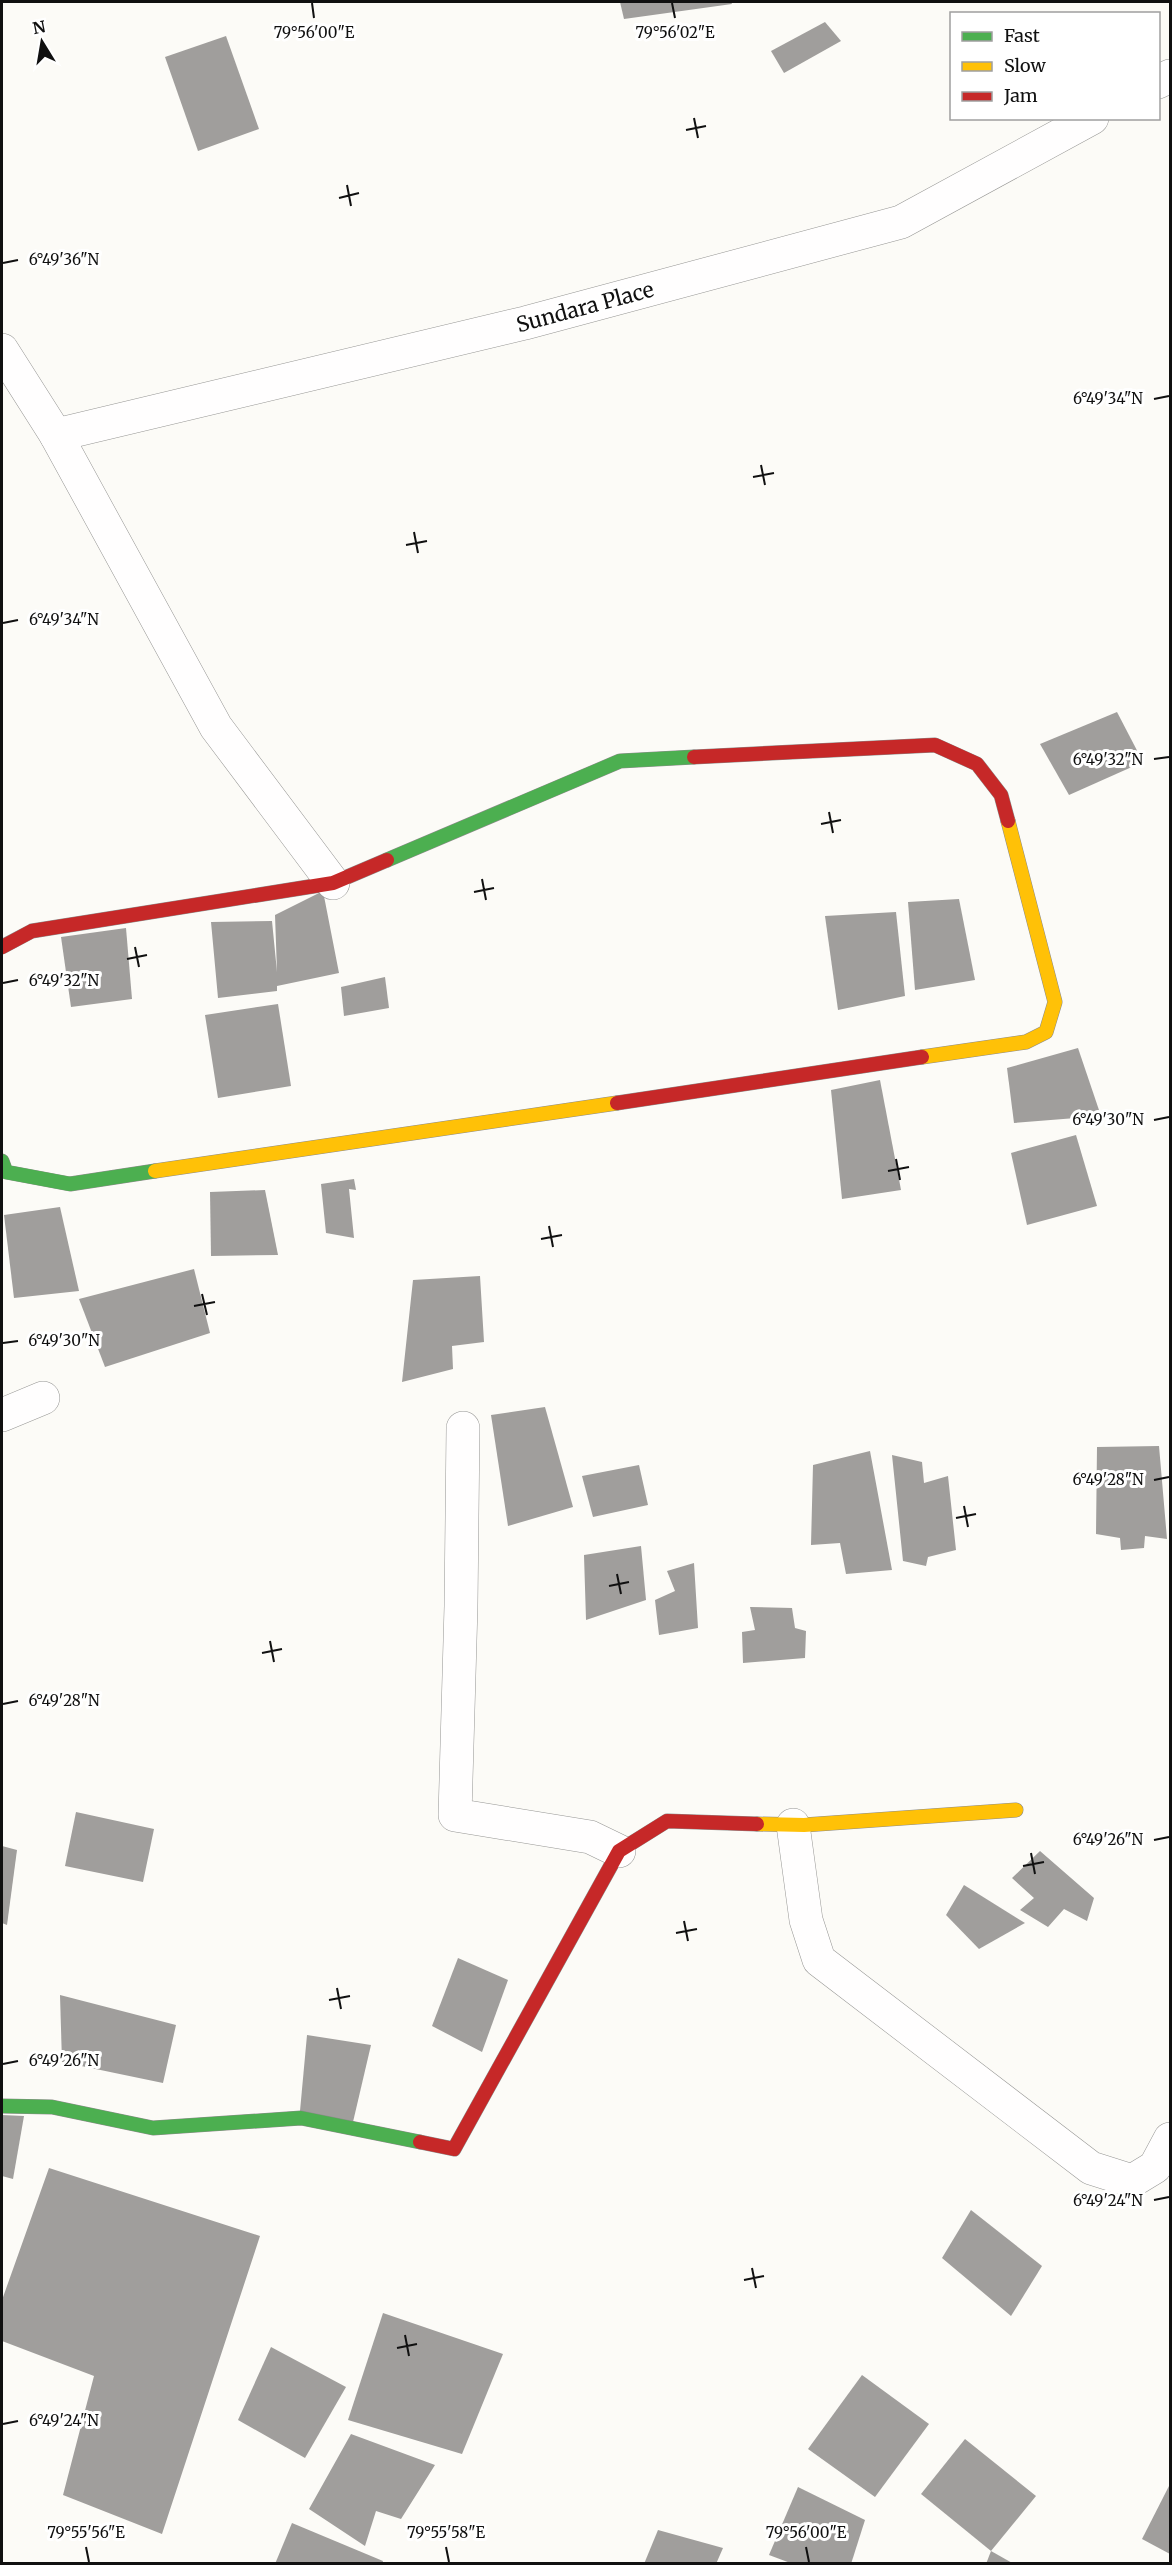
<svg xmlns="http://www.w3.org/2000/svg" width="1172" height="2565" font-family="Merriweather,serif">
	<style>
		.building { fill: #a09e9c }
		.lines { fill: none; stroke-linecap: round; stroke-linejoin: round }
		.street-casing { stroke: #969694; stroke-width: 34 }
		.fast-casing { stroke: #8d8c8b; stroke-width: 15 }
		.slow-casing { stroke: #8d8c8b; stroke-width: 15 }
		.jam-casing { stroke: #8d8c8b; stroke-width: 15 }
		.street { stroke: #fffefe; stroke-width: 33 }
		.fast { stroke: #4caf50; stroke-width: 14 }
		.slow { stroke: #ffc107; stroke-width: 14 }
		.jam { stroke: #c62828; stroke-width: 14 }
		.ticks { fill: none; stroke: #101010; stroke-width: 2 }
		.labels { text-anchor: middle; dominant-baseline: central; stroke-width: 6; stroke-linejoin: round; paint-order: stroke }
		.street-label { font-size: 21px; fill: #101010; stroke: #fff }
		.ticks-label { font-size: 15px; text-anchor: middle; fill: #101010; stroke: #fff; stroke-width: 6; stroke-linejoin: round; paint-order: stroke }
	</style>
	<rect width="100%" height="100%" fill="#fcfbf7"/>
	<!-- building -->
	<g class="building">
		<path d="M 620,2 L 731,2 L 732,4 L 624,19 Z"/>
		<path d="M 825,22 L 841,41 L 784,73 L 771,51 Z"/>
		<path d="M 226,36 L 259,129 L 198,151 L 165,57 Z"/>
		<path d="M 1117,712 L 1143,762 L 1069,795 L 1040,744 Z"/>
		<path d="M 323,891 L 339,973 L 277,986 L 277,991 L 218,998 L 211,922 L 272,921 L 277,972 L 275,915 Z"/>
		<path d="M 959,899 L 975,980 L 915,990 L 908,902 Z"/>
		<path d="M 896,912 L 905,996 L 838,1010 L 825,916 Z"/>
		<path d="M 126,928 L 132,999 L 71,1007 L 61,937 Z"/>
		<path d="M 385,977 L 389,1008 L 344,1016 L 341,987 Z"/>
		<path d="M 278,1004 L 291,1086 L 218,1098 L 205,1015 Z"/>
		<path d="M 1078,1048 L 1101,1116 L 1014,1123 L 1007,1068 Z"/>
		<path d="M 880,1080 L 901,1190 L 842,1199 L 831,1090 Z"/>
		<path d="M 1076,1135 L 1097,1206 L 1027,1225 L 1011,1153 Z"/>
		<path d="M 354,1179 L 356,1190 L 349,1189 L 354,1238 L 326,1233 L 321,1184 Z"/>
		<path d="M 265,1190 L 278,1255 L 211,1256 L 210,1192 Z"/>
		<path d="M 60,1207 L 79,1291 L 14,1298 L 4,1215 Z"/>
		<path d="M 194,1269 L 210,1333 L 105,1367 L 79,1299 Z"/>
		<path d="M 480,1276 L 484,1342 L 452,1346 L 453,1369 L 402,1382 L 413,1280 Z"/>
		<path d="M 545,1407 L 573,1507 L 508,1526 L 491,1415 Z"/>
		<path d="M 1159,1446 L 1167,1539 L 1145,1536 L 1144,1548 L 1121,1550 L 1120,1538 L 1096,1534 L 1097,1447 Z"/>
		<path d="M 870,1451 L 892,1570 L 846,1574 L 840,1543 L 811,1545 L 813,1465 Z"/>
		<path d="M 892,1455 L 922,1462 L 924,1483 L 948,1476 L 956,1550 L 928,1557 L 926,1566 L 903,1561 Z"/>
		<path d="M 639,1465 L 648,1505 L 593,1517 L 582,1476 Z"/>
		<path d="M 641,1546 L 646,1600 L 586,1620 L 584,1555 Z"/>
		<path d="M 694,1563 L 698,1628 L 659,1635 L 655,1600 L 675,1591 L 667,1571 Z"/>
		<path d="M 750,1607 L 792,1608 L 795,1628 L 806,1631 L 805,1658 L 743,1663 L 742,1632 L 755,1630 Z"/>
		<path d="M 76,1812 L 154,1829 L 143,1882 L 65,1866 Z"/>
		<path d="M 2,1846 L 17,1850 L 7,1925 L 2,1923 Z"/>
		<path d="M 1040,1851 L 1094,1898 L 1087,1921 L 1064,1909 L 1048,1927 L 1020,1910 L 1034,1898 L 1012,1878 Z"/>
		<path d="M 964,1885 L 1025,1923 L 979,1949 L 946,1915 Z"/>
		<path d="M 458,1958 L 508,1980 L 482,2052 L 432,2026 Z"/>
		<path d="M 60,1995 L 176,2025 L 163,2083 L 62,2062 Z"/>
		<path d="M 307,2035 L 371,2045 L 353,2122 L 300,2111 Z"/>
		<path d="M 2,2115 L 24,2116 L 13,2179 L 2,2176 Z"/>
		<path d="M 49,2168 L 260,2236 L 162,2534 L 63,2495 L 94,2376 L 2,2341 L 2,2300 Z"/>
		<path d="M 971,2210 L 1042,2266 L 1011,2316 L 942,2258 Z"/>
		<path d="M 383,2313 L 503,2354 L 462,2454 L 348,2420 Z"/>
		<path d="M 271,2347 L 346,2387 L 305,2458 L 238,2420 Z"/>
		<path d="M 862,2375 L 929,2424 L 875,2497 L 808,2449 Z"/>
		<path d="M 351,2434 L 435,2465 L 401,2519 L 376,2511 L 365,2546 L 309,2509 Z"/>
		<path d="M 965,2439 L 1036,2496 L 991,2551 L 921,2494 Z"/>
		<path d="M 1170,2484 L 1170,2554 L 1142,2539 Z"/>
		<path d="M 798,2487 L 865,2520 L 851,2564 L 793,2564 L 769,2555 Z"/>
		<path d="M 292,2523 L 383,2561 L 382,2564 L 275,2564 Z"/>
		<path d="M 658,2530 L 723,2548 L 716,2564 L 644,2564 Z"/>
		<path d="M 991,2551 L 1014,2564 L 986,2564 Z"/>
	</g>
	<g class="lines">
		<!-- street casing -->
		<g class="street-casing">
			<g id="street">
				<path d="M 1158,82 L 1170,76"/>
				<path d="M 2,350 L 56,435 L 216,727 L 333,883"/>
				<path d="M 56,435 L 525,323 L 901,222 L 1092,118"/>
				<path d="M 2,1415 L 43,1398"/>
				<path d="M 463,1428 L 461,1606 L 455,1815 L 590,1837 L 619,1851"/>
				<path d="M 793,1825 L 806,1920 L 819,1960 L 1091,2168 L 1132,2181 L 1155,2167 L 1170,2139"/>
			</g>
		</g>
		<!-- fast casing -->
		<g class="fast-casing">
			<g id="fast">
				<path d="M 387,860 L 620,761 L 694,757"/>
				<path d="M 2,1161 L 6,1172 L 70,1184 L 155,1171"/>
				<path d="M 2,2106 L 52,2107 L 153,2128 L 301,2118 L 420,2142"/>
			</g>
		</g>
		<!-- slow casing -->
		<g class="slow-casing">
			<g id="slow">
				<path d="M 922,1057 L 1026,1042 L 1046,1032 L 1055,1002 L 1008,821"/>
				<path d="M 155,1171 L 617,1103"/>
				<path d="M 757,1824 L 804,1825 L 1016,1810"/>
			</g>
		</g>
		<!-- jam casing -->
		<g class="jam-casing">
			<g id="jam">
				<path d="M 694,757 L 935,745 L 977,764 L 1001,795 L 1008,821"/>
				<path d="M 2,947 L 32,931 L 333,883 L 387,860"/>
				<path d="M 617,1103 L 922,1057"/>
				<path d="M 420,2142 L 454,2149 L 619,1851 L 667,1821 L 757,1824"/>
			</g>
		</g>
		<!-- street -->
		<use href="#street" class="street"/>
		<!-- fast -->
		<use href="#fast" class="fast"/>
		<!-- slow -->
		<use href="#slow" class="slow"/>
		<!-- jam -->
		<use href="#jam" class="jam"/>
	</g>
	<!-- ticks -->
	<path class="ticks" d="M 312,3 L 314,18M 672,3 L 675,18M 694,118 L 698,138M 686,130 L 706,126M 347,185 L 351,206M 339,198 L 359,193M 3,263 L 18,260M 1154,399 L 1169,396M 761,465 L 765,485M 753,477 L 774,473M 414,532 L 418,553M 406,545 L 427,541M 3,623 L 18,620M 1154,759 L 1169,757M 829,812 L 833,833M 821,824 L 841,820M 482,879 L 486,900M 474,892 L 494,888M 135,947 L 139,967M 127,959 L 147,955M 3,983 L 18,980M 1154,1120 L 1169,1117M 896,1159 L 900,1180M 888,1171 L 909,1167M 549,1226 L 553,1247M 541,1239 L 562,1235M 202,1294 L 207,1315M 194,1306 L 215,1302M 3,1343 L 18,1341M 1154,1480 L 1169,1477M 964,1506 L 968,1527M 956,1518 L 976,1514M 617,1574 L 621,1594M 609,1586 L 629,1582M 270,1641 L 274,1662M 262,1653 L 282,1649M 3,1704 L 18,1701M 1154,1840 L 1169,1837M 1031,1853 L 1035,1874M 1023,1866 L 1044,1862M 684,1921 L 688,1941M 676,1933 L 697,1929M 337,1988 L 341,2009M 329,2000 L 350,1996M 3,2064 L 18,2061M 1154,2200 L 1169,2197M 752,2268 L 756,2288M 744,2280 L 764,2276M 405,2335 L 409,2356M 397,2348 L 417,2344M 3,2424 L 18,2421M 86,2547 L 89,2562M 446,2547 L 449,2562M 806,2547 L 809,2562"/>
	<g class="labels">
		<!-- street labels -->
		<g class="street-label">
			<text transform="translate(585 307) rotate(-15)">Sundara Place</text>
		</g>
	</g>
	<g class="ticks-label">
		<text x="314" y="38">79°56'00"E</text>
		<text x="675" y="38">79°56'02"E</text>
		<text x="64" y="265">6°49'36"N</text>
		<text x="1108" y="404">6°49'34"N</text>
		<text x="64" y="625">6°49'34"N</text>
		<text x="1108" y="765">6°49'32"N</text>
		<text x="64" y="986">6°49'32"N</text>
		<text x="1108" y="1125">6°49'30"N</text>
		<text x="64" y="1346">6°49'30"N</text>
		<text x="1108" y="1485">6°49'28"N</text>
		<text x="64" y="1706">6°49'28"N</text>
		<text x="1108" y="1845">6°49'26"N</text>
		<text x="64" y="2066">6°49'26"N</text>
		<text x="1108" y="2206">6°49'24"N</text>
		<text x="64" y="2426">6°49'24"N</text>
		<text x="86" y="2538">79°55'56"E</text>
		<text x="446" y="2538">79°55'58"E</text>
		<text x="806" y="2538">79°56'00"E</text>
	</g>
	<!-- border -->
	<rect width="1172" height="2565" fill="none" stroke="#101010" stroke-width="6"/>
	<!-- legend -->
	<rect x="950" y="12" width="210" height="108" fill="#ffffff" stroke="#9f9f9f" stroke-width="1.5"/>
	<rect x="962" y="32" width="30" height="9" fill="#4caf50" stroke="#9f9f9f" stroke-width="1.5"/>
	<text x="1004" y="42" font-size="18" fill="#101010">Fast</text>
	<rect x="962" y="62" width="30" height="9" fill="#ffc107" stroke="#9f9f9f" stroke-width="1.5"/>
	<text x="1004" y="72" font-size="18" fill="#101010">Slow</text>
	<rect x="962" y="92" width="30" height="9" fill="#c62828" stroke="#9f9f9f" stroke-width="1.5"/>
	<text x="1004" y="102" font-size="18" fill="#101010">Jam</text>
	<!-- north arrow -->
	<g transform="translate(42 42) rotate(349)" stroke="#ffffff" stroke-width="4.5" paint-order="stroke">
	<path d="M0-4.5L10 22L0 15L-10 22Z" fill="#101010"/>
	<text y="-9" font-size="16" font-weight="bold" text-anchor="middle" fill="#101010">N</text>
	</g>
</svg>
